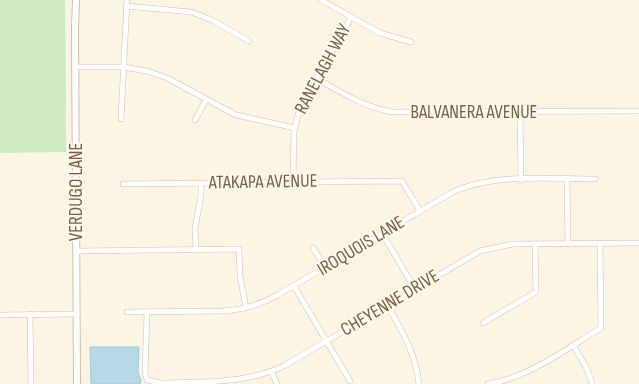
<svg xmlns="http://www.w3.org/2000/svg" width="639" height="384" font-family="'Sofia Sans Condensed',sans-serif">
	<style>
		.green { fill: #ceeac2 }
		.water { fill: #b8dae6; stroke: #9ec8d8 }
		.lines { fill: none; stroke-linecap: round; stroke-linejoin: round }
		.minor-casing { stroke: #cebeaa; stroke-width: 6 }
		.tertiary-casing { stroke: #cebeaa; stroke-width: 8 }
		.minor { stroke: #fff; stroke-width: 5 }
		.tertiary { stroke: #fff; stroke-width: 6 }
		.labels { text-anchor: middle; dominant-baseline: central; stroke-width: 4; stroke-linejoin: round; paint-order: stroke }
		.street-label { font-size: 19px; fill: #755e49; stroke: #fff9ea }
	</style>
	<rect width="100%" height="100%" fill="#fcf5e4"/>
	<!-- green -->
	<path class="green" d="M 0,0 L 65,0 L 66,152 L 0,153 Z"/>
	<!-- water -->
	<path class="water" d="M 90,347 L 139,347 L 138,372 L 141,381 L 140,384 L 91,384 Z"/>
	<g class="lines">
		<!-- minor casing -->
		<g class="minor-casing">
			<g id="minor">
				<path d="M 321,0 L 380,33 L 411,42"/>
				<path d="M 126,6 L 191,12 L 212,20 L 249,41"/>
				<path d="M 75,67 L 123,67 L 147,71 L 167,78 L 236,115 L 295,128"/>
				<path d="M 316,78 C 340,92 363,106 391,112 L 639,111"/>
				<path d="M 520,112 L 521,180"/>
				<path d="M 121,119 L 127,0"/>
				<path d="M 195,120 L 206,100"/>
				<path d="M 567,179 L 568,244"/>
				<path d="M 293,182 L 294,131 L 300,108 L 351,17"/>
				<path d="M 123,184 L 402,181 L 420,211"/>
				<path d="M 382,233 L 415,289"/>
				<path d="M 313,248 L 325,267"/>
				<path d="M 196,249 L 195,228 L 201,196 L 201,183"/>
				<path d="M 76,251 L 239,249 L 240,276 L 246,308"/>
				<path d="M 294,286 L 350,381"/>
				<path d="M 387,305 C 402,331 416,354 419,384"/>
				<path d="M 127,312 L 222,311 C 242,310 259,305 276,296 L 451,193 C 492,173 549,179 595,179"/>
				<path d="M 147,312 L 145,373 L 147,380 L 160,383 C 202,382 245,384 284,366 L 480,251 L 513,244 L 639,243"/>
				<path d="M 30,314 L 31,384"/>
				<path d="M 0,315 L 77,314"/>
				<path d="M 483,323 L 536,292 L 535,244"/>
				<path d="M 573,345 L 586,367 L 592,383"/>
				<path d="M 272,373 L 277,384"/>
				<path d="M 488,384 C 528,378 566,349 601,328 L 600,243"/>
			</g>
		</g>
		<!-- tertiary casing -->
		<g class="tertiary-casing">
			<path id="tertiary" d="M 76,0 L 75,28 L 77,384"/>
		</g>
		<!-- minor -->
		<use href="#minor" class="minor"/>
		<!-- tertiary -->
		<use href="#tertiary" class="tertiary"/>
	</g>
	<g class="labels">
		<!-- street labels -->
		<g class="street-label">
			<text transform="translate(323 69) rotate(-62)">RANELAGH WAY</text>
			<text x="474" y="112">BALVANERA AVENUE</text>
			<text transform="translate(263 182) rotate(-1)">ATAKAPA AVENUE</text>
			<text transform="translate(76 192) rotate(-90)">VERDUGO LANE</text>
			<text transform="translate(361 246) rotate(-31)">IROQUOIS LANE</text>
			<text transform="translate(390 303) rotate(-31)">CHEYENNE DRIVE</text>
		</g>
	</g>
</svg>
